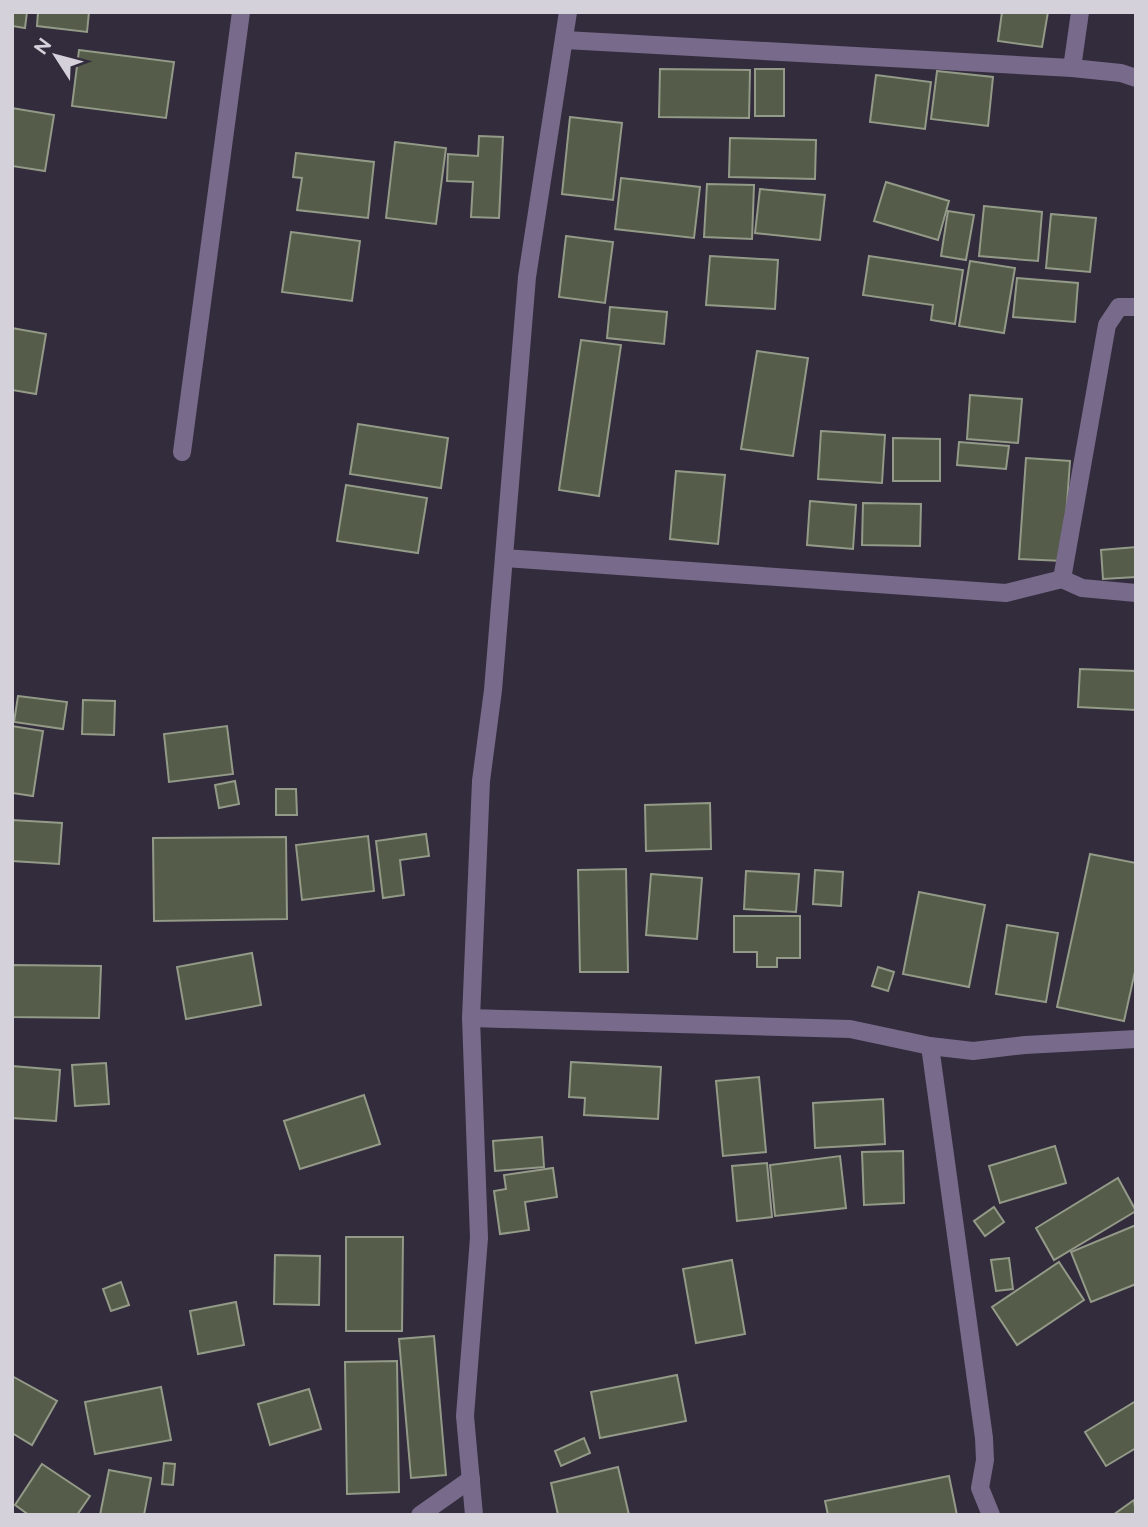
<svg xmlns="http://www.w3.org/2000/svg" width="1148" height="1527" font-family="Raleway,sans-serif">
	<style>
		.building { fill: #555c4a; stroke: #939a87; stroke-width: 2 }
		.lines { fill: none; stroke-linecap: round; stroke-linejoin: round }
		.minor { stroke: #786a8a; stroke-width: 18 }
	</style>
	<rect width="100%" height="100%" fill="#322c3c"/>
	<!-- building -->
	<g class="building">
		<path d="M 12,12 L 27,12 L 25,28 L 12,26 Z"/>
		<path d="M 38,12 L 89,12 L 87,32 L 37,26 Z"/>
		<path d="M 1002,12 L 1048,12 L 1042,47 L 998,41 Z"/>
		<path d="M 79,50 L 174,62 L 166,118 L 72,106 Z"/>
		<path d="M 660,69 L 750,70 L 749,118 L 659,117 Z"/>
		<rect x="755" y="69" width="29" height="47"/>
		<path d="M 937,71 L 993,77 L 988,126 L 931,119 Z"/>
		<path d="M 876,75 L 931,82 L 925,129 L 870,122 Z"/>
		<path d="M 12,108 L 54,115 L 45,171 L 12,166 Z"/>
		<path d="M 570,117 L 622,123 L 613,200 L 562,194 Z"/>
		<path d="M 479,136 L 503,137 L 499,218 L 471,217 L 473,182 L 447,181 L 448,154 L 478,156 Z"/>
		<path d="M 730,138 L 816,140 L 815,179 L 729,177 Z"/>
		<path d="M 395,142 L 446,148 L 436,224 L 386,218 Z"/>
		<path d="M 296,153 L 374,162 L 368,218 L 297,210 L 302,178 L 293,177 Z"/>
		<path d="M 621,178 L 700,187 L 694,238 L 615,229 Z"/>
		<path d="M 886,182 L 949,201 L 938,240 L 874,221 Z"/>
		<path d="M 707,184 L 754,185 L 752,239 L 704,237 Z"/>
		<path d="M 760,189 L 825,195 L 820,240 L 755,233 Z"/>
		<path d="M 984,206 L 1042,212 L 1038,261 L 979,256 Z"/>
		<path d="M 948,211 L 974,215 L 966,260 L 941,256 Z"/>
		<path d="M 1051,214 L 1096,218 L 1090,272 L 1046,268 Z"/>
		<path d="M 291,232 L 360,241 L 352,301 L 282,292 Z"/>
		<path d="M 566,236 L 613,242 L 605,303 L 559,297 Z"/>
		<path d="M 710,256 L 778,260 L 775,309 L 706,305 Z"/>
		<path d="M 869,256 L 963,270 L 955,324 L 931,320 L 933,305 L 863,295 Z"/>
		<path d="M 970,261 L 1015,268 L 1004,333 L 959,326 Z"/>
		<path d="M 1017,278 L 1078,283 L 1075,322 L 1013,317 Z"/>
		<path d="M 610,307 L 667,312 L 664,344 L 607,338 Z"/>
		<path d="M 12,328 L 46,334 L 36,394 L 12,390 Z"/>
		<path d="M 581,340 L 621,345 L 599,496 L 559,490 Z"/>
		<path d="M 757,351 L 808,358 L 793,456 L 741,449 Z"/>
		<path d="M 970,395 L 1022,399 L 1018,443 L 967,439 Z"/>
		<path d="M 358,424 L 448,438 L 441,488 L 350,474 Z"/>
		<path d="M 821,431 L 885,435 L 882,483 L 818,479 Z"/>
		<path d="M 893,438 L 940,439 L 940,481 L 893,481 Z"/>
		<path d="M 959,442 L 1009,446 L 1006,469 L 957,465 Z"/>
		<path d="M 1026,458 L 1070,461 L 1063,561 L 1019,559 Z"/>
		<path d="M 676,471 L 725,475 L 718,544 L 670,539 Z"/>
		<path d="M 346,485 L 427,498 L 418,553 L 337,541 Z"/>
		<path d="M 810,501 L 856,505 L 853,549 L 807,545 Z"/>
		<path d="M 863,503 L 921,504 L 920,546 L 862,545 Z"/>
		<path d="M 1136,547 L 1136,577 L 1103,579 L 1101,550 Z"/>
		<path d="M 1080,669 L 1136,671 L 1136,710 L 1078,707 Z"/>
		<path d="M 18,696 L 67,702 L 63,729 L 14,722 Z"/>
		<path d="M 83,700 L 115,701 L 114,735 L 82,734 Z"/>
		<path d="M 12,726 L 43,731 L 33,796 L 12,793 Z"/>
		<path d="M 227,726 L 233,774 L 169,782 L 164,734 Z"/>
		<path d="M 235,781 L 239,804 L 219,808 L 215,785 Z"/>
		<path d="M 276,789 L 296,789 L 297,815 L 276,815 Z"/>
		<path d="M 710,803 L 711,849 L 646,851 L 645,805 Z"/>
		<path d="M 12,820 L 62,823 L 59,864 L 12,861 Z"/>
		<path d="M 426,834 L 429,856 L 400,860 L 404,895 L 383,898 L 376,841 Z"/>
		<path d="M 368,836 L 374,891 L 302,900 L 296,845 Z"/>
		<path d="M 286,837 L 287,919 L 154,921 L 153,838 Z"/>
		<path d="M 1090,854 L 1136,863 L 1136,967 L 1124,1021 L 1057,1007 Z"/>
		<path d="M 626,869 L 628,972 L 580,972 L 578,870 Z"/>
		<path d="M 815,870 L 843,872 L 841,906 L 813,904 Z"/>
		<path d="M 746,871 L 799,874 L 796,912 L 744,909 Z"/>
		<path d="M 651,874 L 702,878 L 697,939 L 646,935 Z"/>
		<path d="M 919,892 L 985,905 L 969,987 L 903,974 Z"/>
		<path d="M 734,916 L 800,916 L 800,958 L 777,958 L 777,967 L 757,967 L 757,952 L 734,952 Z"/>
		<path d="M 1007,925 L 1058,933 L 1046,1002 L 996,994 Z"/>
		<path d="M 252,953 L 261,1005 L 186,1019 L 177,967 Z"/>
		<path d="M 12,965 L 101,966 L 99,1018 L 12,1017 Z"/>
		<path d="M 878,967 L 894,972 L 888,991 L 872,986 Z"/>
		<path d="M 571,1062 L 661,1067 L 658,1119 L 584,1115 L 585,1098 L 569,1097 Z"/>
		<path d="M 106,1063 L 109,1104 L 75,1106 L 72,1065 Z"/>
		<path d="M 12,1066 L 60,1070 L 56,1121 L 12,1118 Z"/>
		<path d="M 759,1077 L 766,1152 L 723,1156 L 716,1081 Z"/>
		<path d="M 364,1095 L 380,1144 L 300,1169 L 284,1121 Z"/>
		<path d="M 883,1099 L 885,1144 L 815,1148 L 813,1103 Z"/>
		<path d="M 542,1137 L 544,1167 L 495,1171 L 493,1141 Z"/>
		<path d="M 1055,1146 L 1066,1183 L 1000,1203 L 989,1166 Z"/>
		<path d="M 903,1151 L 904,1203 L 864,1205 L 862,1152 Z"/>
		<path d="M 840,1156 L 846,1208 L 775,1216 L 770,1165 Z"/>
		<path d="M 767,1163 L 772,1217 L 737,1221 L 732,1166 Z"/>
		<path d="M 553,1168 L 557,1197 L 525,1202 L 529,1230 L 500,1234 L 494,1191 L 506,1189 L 504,1175 Z"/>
		<path d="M 1118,1178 L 1136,1211 L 1054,1260 L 1036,1228 Z"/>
		<path d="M 994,1207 L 1004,1222 L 985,1236 L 974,1221 Z"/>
		<path d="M 1136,1225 L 1136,1284 L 1091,1302 L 1071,1252 Z"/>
		<path d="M 346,1237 L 403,1237 L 402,1331 L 346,1331 Z"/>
		<path d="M 275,1255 L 320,1256 L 319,1305 L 274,1304 Z"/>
		<path d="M 1009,1258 L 1013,1289 L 996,1291 L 991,1260 Z"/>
		<path d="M 732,1260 L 745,1334 L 696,1343 L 683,1269 Z"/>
		<path d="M 1059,1262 L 1084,1300 L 1017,1345 L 992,1307 Z"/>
		<path d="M 121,1282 L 129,1305 L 111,1311 L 103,1289 Z"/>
		<path d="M 236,1302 L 244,1345 L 198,1354 L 190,1311 Z"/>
		<path d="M 434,1336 L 446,1475 L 411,1478 L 399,1339 Z"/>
		<path d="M 397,1361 L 399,1492 L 347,1494 L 345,1362 Z"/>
		<path d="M 677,1375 L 686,1421 L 600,1438 L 591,1392 Z"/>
		<path d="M 12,1376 L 57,1401 L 32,1445 L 12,1433 Z"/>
		<path d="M 161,1387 L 171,1440 L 95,1454 L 85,1402 Z"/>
		<path d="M 309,1389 L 321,1429 L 270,1445 L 258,1404 Z"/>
		<path d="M 1136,1401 L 1136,1448 L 1106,1466 L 1085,1432 Z"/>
		<path d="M 584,1438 L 590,1453 L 561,1466 L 555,1451 Z"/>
		<path d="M 164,1463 L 175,1464 L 173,1485 L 162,1484 Z"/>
		<path d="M 42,1464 L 90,1496 L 77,1515 L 29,1515 L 15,1505 Z"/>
		<path d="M 618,1467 L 629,1515 L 558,1515 L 551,1483 Z"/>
		<path d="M 109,1470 L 151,1478 L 144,1515 L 100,1515 Z"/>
		<path d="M 949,1476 L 957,1515 L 828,1515 L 825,1501 Z"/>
		<path d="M 1134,1500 L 1136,1515 L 1113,1515 Z"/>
	</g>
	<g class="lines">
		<!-- minor -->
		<g class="minor">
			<path d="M 565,40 L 1072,68 L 1121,73 L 1136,78"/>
			<path d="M 1072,68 L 1080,12"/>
			<path d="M 1136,307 L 1119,307 L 1107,325 L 1062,579 L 1082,588 L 1136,593"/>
			<path d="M 182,452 L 241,12"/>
			<path d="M 504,558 L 1006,593 L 1062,579"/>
			<path d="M 471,1018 L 850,1029 L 930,1046 L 973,1051 L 1025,1045 L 1136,1039"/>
			<path d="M 930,1046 L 984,1438 L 985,1460 L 980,1488 L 991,1515"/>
			<path d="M 420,1515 L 471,1479"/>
			<path d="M 474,1515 L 465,1416 L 479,1238 L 471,1018 L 481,781 L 493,690 L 527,277 L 568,12"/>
		</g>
	</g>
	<!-- border -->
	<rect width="1148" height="1527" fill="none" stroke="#d5d1db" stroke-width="28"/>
	<!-- north arrow -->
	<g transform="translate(56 56) rotate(306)" stroke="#322c3c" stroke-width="5" paint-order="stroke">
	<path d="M0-5L12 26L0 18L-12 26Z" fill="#d5d1db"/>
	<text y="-10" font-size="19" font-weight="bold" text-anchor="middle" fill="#d5d1db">N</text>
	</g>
</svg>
